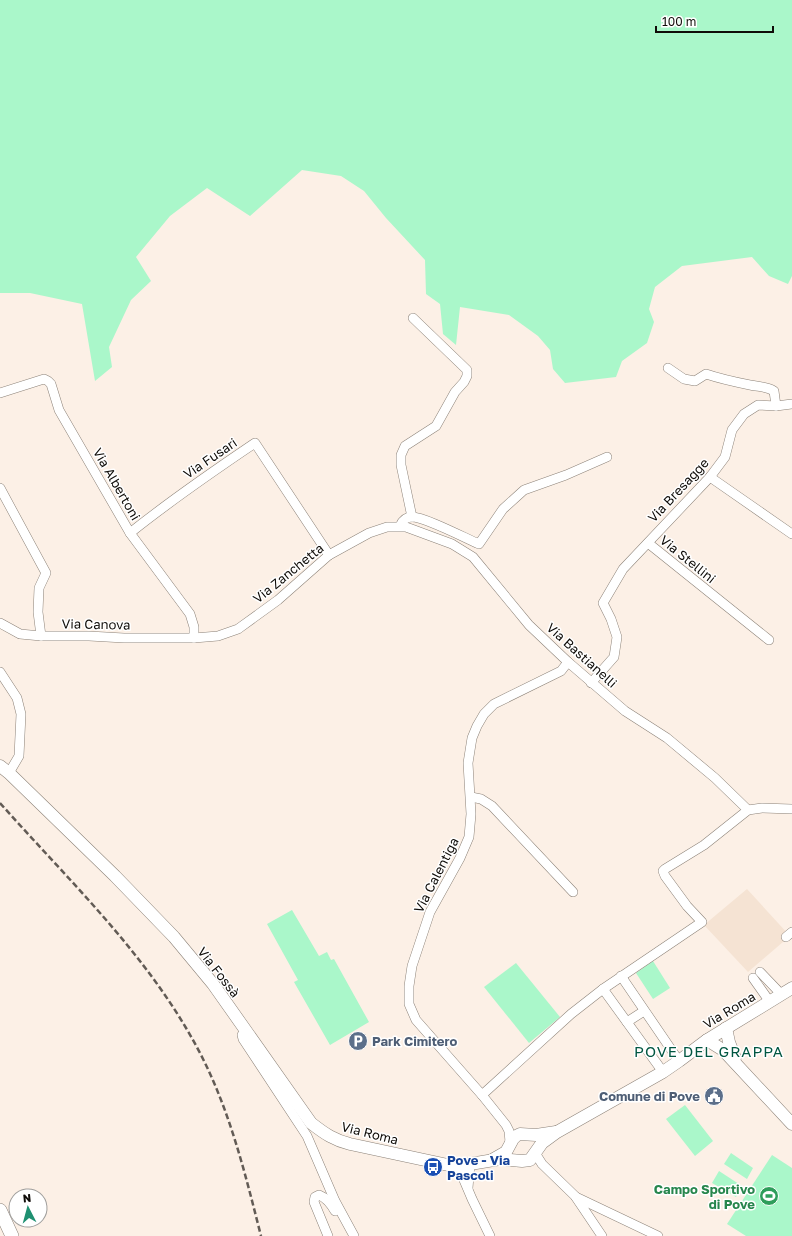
<svg xmlns="http://www.w3.org/2000/svg" width="792" height="1236" font-family="'Golos Text',sans-serif">
	<style>
		.built { fill: #f5e3d3 }
		.green { fill: #aaf7ca }
		.lines { fill: none; stroke-linecap: round; stroke-linejoin: round }
		.street-casing { stroke: #8c8278; stroke-width: 10 }
		.secondary-casing { stroke: #8c8278; stroke-width: 13 }
		.primary-casing { stroke: #8c8278; stroke-width: 14 }
		.street { stroke: #fff; stroke-width: 9 }
		.secondary { stroke: #fff; stroke-width: 12 }
		.primary { stroke: #fff; stroke-width: 13 }
		.rail { stroke: #625b55; stroke-width: 2.5; stroke-dasharray: 6 3; stroke-linecap: butt }
		.labels { text-anchor: middle; dominant-baseline: central; stroke-width: 3; stroke-linejoin: round; paint-order: stroke }
		.street-label { font-size: 13px; fill: #0f0c08; stroke: #fff }
		.service-label { font-size: 13px; font-weight: bold; fill: #4e5e75; stroke: #fff; text-anchor: start }
		.transit-label { font-size: 13px; font-weight: bold; fill: #164399; stroke: #fff; text-anchor: start }
		.leisure-label { font-size: 13px; font-weight: bold; fill: #27864d; stroke: #fff; text-anchor: end }
		.quarter-label { font-size: 15px; letter-spacing: 1px; fill: #015641; stroke: #fff }
	</style>
	<rect width="100%" height="100%" fill="#fcf0e6"/>
	<!-- built -->
	<path class="built" d="M 747,889 L 790,936 L 748,972 L 704,925 Z"/>
	<!-- green -->
	<g class="green">
		<path d="M 0,0 L 792,0 L 792,276 L 788,284 L 769,276 L 752,257 L 682,266 L 655,287 L 649,309 L 654,322 L 647,343 L 622,361 L 616,377 L 565,383 L 553,369 L 550,350 L 538,336 L 509,315 L 460,307 L 456,345 L 443,334 L 440,304 L 426,294 L 425,260 L 386,218 L 364,191 L 341,176 L 302,170 L 250,216 L 207,188 L 170,216 L 136,257 L 151,281 L 131,300 L 109,347 L 112,367 L 95,381 L 82,304 L 30,293 L 0,293 Z"/>
		<path d="M 292,910 L 319,956 L 327,952 L 331,960 L 334,959 L 369,1022 L 330,1045 L 294,982 L 298,980 L 267,924 Z"/>
		<path d="M 653,961 L 670,988 L 653,999 L 636,973 Z"/>
		<path d="M 516,963 L 560,1017 L 529,1043 L 484,987 Z"/>
		<path d="M 685,1105 L 713,1141 L 695,1156 L 666,1119 Z"/>
		<path d="M 731,1153 L 753,1168 L 747,1179 L 724,1164 Z"/>
		<path d="M 772,1155 L 792,1168 L 792,1236 L 746,1236 L 727,1224 Z"/>
		<path d="M 719,1171 L 742,1186 L 736,1197 L 712,1183 Z"/>
	</g>
	<g class="lines">
		<!-- street casing -->
		<g class="street-casing">
			<g id="street">
				<path d="M 668,368 L 684,379 L 695,381 L 706,374 C 721,379 735,382 750,385 C 759,387 766,386 774,391 L 776,406"/>
				<path d="M 0,393 L 44,379 L 48,381 L 51,384 L 59,410 L 130,533 L 190,614 L 194,627 L 194,638"/>
				<path d="M 710,477 L 792,534"/>
				<path d="M 0,488 L 46,573 L 39,588 L 38,612 L 41,636"/>
				<path d="M 412,517 L 401,465 L 401,455 L 405,446 L 436,426 L 455,392 L 464,382 L 467,376 L 467,370 L 413,318"/>
				<path d="M 400,526 C 402,521 406,517 412,517 C 425,517 465,538 479,544 L 503,509 L 524,490 L 566,475 L 607,457"/>
				<path d="M 130,533 C 170,501 212,472 255,443 L 329,555"/>
				<path d="M 648,543 L 769,640"/>
				<path d="M 0,623 L 20,634 L 41,636 L 89,636 L 124,638 L 194,638 L 218,636 L 238,629 L 278,600 L 329,555 L 369,533 L 387,527 L 406,527 L 452,544 L 473,557 L 529,625 L 568,662 L 625,711 L 667,738 L 715,778 L 748,810"/>
				<path d="M 0,672 L 17,698 L 21,714 L 19,756 L 9,773"/>
				<path d="M 591,683 L 614,657 L 617,637 L 611,619 L 603,603 L 623,569 L 710,477 L 725,457 L 732,430 L 744,414 L 758,405 L 776,406 L 792,404"/>
				<path d="M 471,797 L 481,799 L 492,806 L 573,892"/>
				<path d="M 786,937 L 792,932"/>
				<path d="M 760,972 L 782,995"/>
				<path d="M 621,976 L 679,1061"/>
				<path d="M 753,978 L 770,1002"/>
				<path d="M 603,989 L 663,1072"/>
				<path d="M 627,1022 L 644,1011"/>
				<path d="M 246,1031 L 242,1035 L 243,1039 L 307,1136 L 335,1201 L 354,1236"/>
				<path d="M 482,1095 L 571,1014 L 603,989 L 702,922 L 687,906 L 665,876 L 663,871 L 665,869 L 704,845 L 748,810 L 762,808 L 792,809"/>
				<path d="M 510,1142 L 509,1131 L 506,1125 L 482,1095 L 416,1020 L 409,1004 L 409,986 L 412,966 L 430,912 L 460,858 L 469,837 L 471,814 L 468,763 L 472,738 L 477,726 L 484,714 L 494,704 L 561,671 L 568,662"/>
				<path d="M 535,1153 L 542,1164 L 575,1196 L 602,1236"/>
				<path d="M 458,1166 L 472,1199 L 490,1236"/>
				<path d="M 468,1188 L 470,1164"/>
				<path d="M 576,1197 L 658,1236"/>
				<path d="M 328,1236 L 314,1202 L 315,1197 L 319,1195 C 327,1198 331,1204 335,1211"/>
			</g>
		</g>
		<!-- secondary casing -->
		<g class="secondary-casing">
			<g id="secondary">
				<path d="M 0,766 L 9,773 L 115,876 L 174,937 L 213,984 L 311,1123 C 325,1134 334,1140 350,1144 L 448,1165 L 458,1166 L 500,1159 L 522,1161 L 530,1160 L 542,1143 L 557,1132 L 663,1072 L 679,1061 L 707,1040 L 792,988"/>
				<path d="M 726,1028 L 729,1042 L 735,1058"/>
				<path d="M 707,1040 L 723,1050 L 792,1124"/>
				<path d="M 492,1160 L 506,1152 L 513,1139 L 516,1136 L 520,1134 L 536,1135 L 556,1132"/>
			</g>
		</g>
		<!-- primary casing -->
		<g class="primary-casing">
			<path id="primary" d="M 0,1210 L 12,1236"/>
		</g>
		<!-- street -->
		<use href="#street" class="street"/>
		<!-- secondary -->
		<use href="#secondary" class="secondary"/>
		<!-- primary -->
		<use href="#primary" class="primary"/>
		<!-- rail -->
		<path class="rail" d="M 0,803 C 71,883 150,957 200,1053 C 230,1111 245,1173 261,1236"/>
	</g>
	<!-- icons -->
	<defs>
		<g id="parking-disc" transform="scale(1)"><circle r="9.5" fill="#5c6f8a" stroke="#fff"/><path d="M-3.5-5.5H1a3.5 3.5 0 0 1 0 7H-1V5.5H-3.5ZM-1-3.4V-.6H.8a1.4 1.4 0 0 0 0-2.8Z" fill="#fff"/></g>
		<g id="civic-disc" transform="scale(1)"><circle r="9.5" fill="#5c6f8a" stroke="#fff"/><path d="M-.6-6.5H3V-4.5H.6V-3L4-1V1h2V6H-6V1h2V-1L-.6-3ZM-1.2 2.5V6h2.4V2.5Z" fill="#fff"/></g>
		<g id="bus-disc" transform="scale(1)"><circle r="9.5" fill="#1a4fb4" stroke="#fff"/><path d="M-5-6H5V4H4V6H2V4H-2V6H-4V4H-5ZM-3.5-4V0h7V-4ZM-3.5 1.2v1.5H-2V1.2ZM2 1.2v1.5H3.5V1.2Z" fill="#fff"/></g>
		<g id="stadium-disc" transform="scale(1)"><circle r="9.5" fill="#2e9e5b" stroke="#fff"/><path d="M0-5a6.5 5 0 1 0 0 10a6.5 5 0 1 0 0-10ZM-3.5-1.8h7v3.6h-7Z" fill="#fff"/></g>
	</defs>
	<g fill-rule="evenodd">
		<use href="#parking-disc" x="358" y="1041"/>
		<use href="#civic-disc" x="714" y="1096"/>
		<use href="#bus-disc" x="433" y="1167"/>
		<use href="#stadium-disc" x="769" y="1196"/>
	</g>
	<g class="labels">
		<!-- street labels -->
		<g class="street-label">
			<text transform="translate(210 458) rotate(-34)">Via Fusari</text>
			<text transform="translate(117 484) rotate(60)">Via Albertoni</text>
			<text transform="translate(678 490) rotate(-47)">Via Bresagge</text>
			<text transform="translate(688 559) rotate(39)">Via Stellini</text>
			<text transform="translate(288 573) rotate(-39)">Via Zanchetta</text>
			<text transform="translate(96 624) rotate(1)">Via Canova</text>
			<text transform="translate(582 655) rotate(42)">Via Bastianelli</text>
			<text transform="translate(436 875) rotate(-63)">Via Calentiga</text>
			<text transform="translate(219 972) rotate(52)">Via Fossà</text>
			<text transform="translate(729 1010) rotate(-31)">Via Roma</text>
			<text transform="translate(370 1133) rotate(14)">Via Roma</text>
		</g>
		<!-- service labels -->
		<g class="service-label">
			<text x="372" y="1041">Park Cimitero</text>
			<text x="700" y="1096" text-anchor="end">Comune di Pove</text>
		</g>
		<!-- transit labels -->
		<g class="transit-label">
			<text x="447" y="1160">Pove - Via<tspan x="447" dy="15">Pascoli</tspan></text>
		</g>
		<!-- leisure labels -->
		<g class="leisure-label">
			<text x="755" y="1189">Campo Sportivo<tspan x="755" dy="15">di Pove</tspan></text>
		</g>
		<!-- quarter labels -->
		<g class="quarter-label">
			<text x="709" y="1051">POVE DEL GRAPPA</text>
		</g>
	</g>
	<!-- north arrow -->
	<g transform="translate(28 1208) rotate(354)"><circle r="19" fill="#ffffff" stroke="#9f9e9c"/>
	<path d="M0-3L7 15L0 10L-7 15Z" fill="#1f9071"/>
	<text y="-6" font-size="11" font-weight="bold" text-anchor="middle" fill="#0f0c08">N</text>
	</g>
	<!-- scale -->
	<path d="M656 26v6h117v-6" fill="none" stroke="#0f0c08" stroke-width="2"/>
	<text x="662" y="26" font-size="12" fill="#0f0c08" stroke="#ffffff" stroke-width="3" paint-order="stroke">100 m</text>
</svg>
